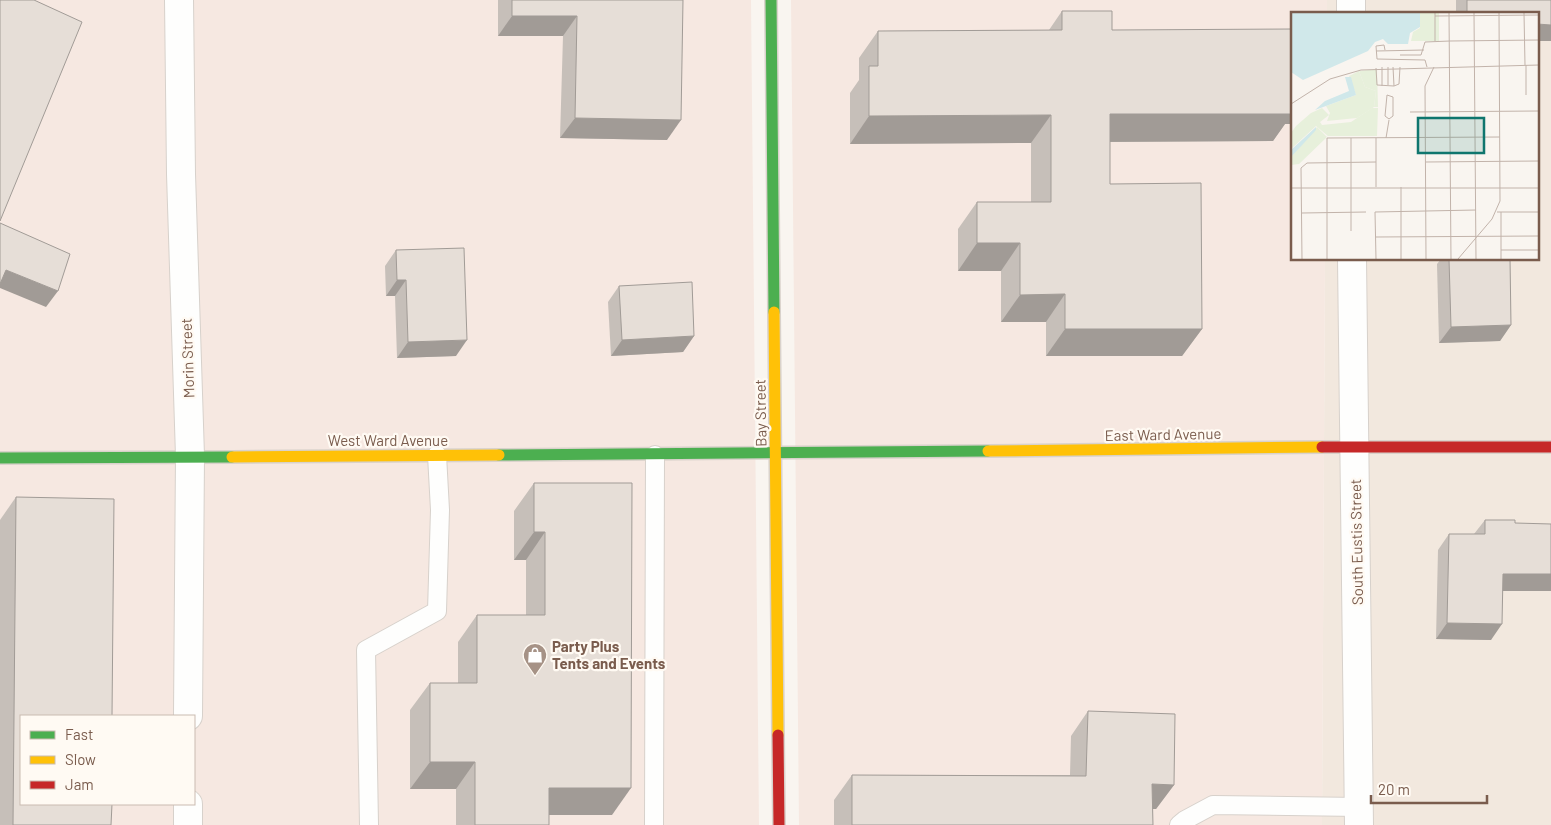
<svg xmlns="http://www.w3.org/2000/svg" width="1551" height="825" font-family="Barlow,sans-serif">
	<style>
		.residential { fill: #f2e8de }
		.commercial { fill: #f6e8e1; fill-rule: evenodd }
		.lines { fill: none; stroke-linecap: round; stroke-linejoin: round }
		.lane-casing { stroke: #d7d1cb; stroke-width: 20 }
		.street-casing { stroke: #d7d1cb; stroke-width: 30 }
		.fast-casing { stroke: #d9d2cb; stroke-width: 14 }
		.slow-casing { stroke: #d9d2cb; stroke-width: 14 }
		.jam-casing { stroke: #d9d2cb; stroke-width: 14 }
		.lane { stroke: #fefefd; stroke-width: 18 }
		.street { stroke: #fefefd; stroke-width: 28 }
		.fast { stroke: #4caf50; stroke-width: 11 }
		.slow { stroke: #ffc107; stroke-width: 11 }
		.jam { stroke: #c62828; stroke-width: 11 }
		.wall { fill: #c6bfb9 }
		.shaded-wall { fill: #a19b96 }
		.building { fill: #e6ded7; stroke: #a19b96 }
		.labels { text-anchor: middle; dominant-baseline: central; stroke-width: 4.5; stroke-linejoin: round; paint-order: stroke }
		.street-label { font-size: 15px; fill: #7a5c4d; stroke: #fffaf3 }
		.poi-label { font-size: 15px; font-weight: bold; fill: #7a5c4d; stroke: #fffaf3; text-anchor: start }
		.inset-road { fill: none; stroke: #c2b3aa; stroke-width: 1 }
		.view { fill: #0f766e; fill-opacity: 0.15; stroke: #0f766e; stroke-width: 2.5 }
		.inset-edge { fill: none; stroke: #7a5c4d; stroke-width: 2.5 }
	</style>
	<rect width="100%" height="100%" fill="#f9f5f0"/>
	<!-- residential -->
	<path class="residential" d="M 1327,0 L 1551,0 L 1551,825 L 1322,825 L 1325,259 L 1537,259 L 1537,14 L 1327,14 Z"/>
	<!-- commercial -->
	<g class="commercial">
		<path d="M 0,0 L 751,0 L 759,825 L 0,825 ZM 21,716 L 194,716 L 194,804 L 21,804 Z"/>
		<path d="M 791,0 L 1327,0 L 1327,14 L 1292,14 L 1292,259 L 1325,259 L 1322,825 L 799,825 Z"/>
	</g>
	<g class="lines">
		<!-- lane casing -->
		<g class="lane-casing">
			<g id="lane">
				<path d="M 369,825 L 366,650 L 437,611 L 440,510 L 437,455"/>
				<path d="M 654,825 L 655,455"/>
				<path d="M 1179,825 L 1185,820 L 1213,805 L 1359,807"/>
			</g>
		</g>
		<!-- street casing -->
		<g class="street-casing">
			<g id="street">
				<path d="M 179,0 L 181,174 L 190,456 L 188,716"/>
				<path d="M 1351,0 L 1351,14"/>
				<path d="M 1352,259 L 1359,825"/>
				<path d="M 188,825 L 188,804"/>
			</g>
		</g>
		<!-- fast casing -->
		<g class="fast-casing">
			<g id="fast">
				<path d="M 771,0 L 774,312"/>
				<path d="M 499,455 L 988,451"/>
				<path d="M 0,458 L 232,457"/>
			</g>
		</g>
		<!-- slow casing -->
		<g class="slow-casing">
			<g id="slow">
				<path d="M 774,312 L 778,735"/>
				<path d="M 988,451 L 1322,447"/>
				<path d="M 232,457 L 499,455"/>
			</g>
		</g>
		<!-- jam casing -->
		<g class="jam-casing">
			<g id="jam">
				<path d="M 1322,447 L 1551,447"/>
				<path d="M 778,735 L 779,825"/>
			</g>
		</g>
		<!-- lane -->
		<use href="#lane" class="lane"/>
		<!-- street -->
		<use href="#street" class="street"/>
		<!-- fast -->
		<use href="#fast" class="fast"/>
		<!-- slow -->
		<use href="#slow" class="slow"/>
		<!-- jam -->
		<use href="#jam" class="jam"/>
	</g>
	<!-- wall -->
	<g class="wall">
		<path d="M 498,0 L 683,0 L 667,140 L 560,138 L 563,36 L 498,36 Z"/>
		<path d="M 1456,0 L 1551,0 L 1551,41 L 1537,41 L 1537,14 L 1456,14 Z"/>
		<path d="M 1062,11 L 1112,30 L 1292,124 L 1285,124 L 1273,141 L 1110,142 L 1110,184 L 1202,329 L 1182,356 L 1046,356 L 1046,322 L 1001,322 L 1001,271 L 958,271 L 958,229 L 977,202 L 1031,202 L 1031,143 L 850,144 L 850,93 L 859,80 L 859,58 L 878,31 L 1049,30 Z"/>
		<path d="M 396,250 L 456,356 L 397,358 L 395,296 L 386,296 L 385,266 Z"/>
		<path d="M 1441,259 L 1510,259 L 1511,325 L 1500,341 L 1439,343 L 1437,264 Z"/>
		<path d="M 619,286 L 694,336 L 683,352 L 611,356 L 608,302 Z"/>
		<path d="M 534,483 L 612,815 L 549,815 L 549,825 L 456,825 L 456,789 L 410,789 L 410,710 L 430,683 L 458,683 L 458,642 L 477,615 L 526,615 L 526,560 L 514,560 L 514,511 Z"/>
		<path d="M 16,497 L 111,825 L 0,825 L 0,520 Z"/>
		<path d="M 1485,520 L 1515,523 L 1551,591 L 1503,591 L 1491,640 L 1436,639 L 1438,550 L 1449,534 L 1474,534 Z"/>
		<path d="M 1088,711 L 1174,785 L 1156,809 L 1153,809 L 1153,825 L 834,825 L 834,800 L 852,775 L 1070,775 L 1071,736 Z"/>
	</g>
	<!-- shaded-wall -->
	<g class="shaded-wall">
		<path d="M 512,16 L 577,16 L 563,36 L 498,36 Z"/>
		<path d="M 1537,24 L 1551,25 L 1551,41 L 1537,41 Z"/>
		<path d="M 1292,97 L 1292,124 L 1285,124 L 1273,141 L 1090,142 L 1110,114 Z"/>
		<path d="M 1051,115 L 1031,143 L 850,144 L 869,116 Z"/>
		<path d="M 575,118 L 681,120 L 667,140 L 560,138 Z"/>
		<path d="M 977,243 L 1020,243 L 1001,271 L 958,271 Z"/>
		<path d="M 6,270 L 58,291 L 46,307 L 0,288 L 0,279 Z"/>
		<path d="M 397,280 L 406,280 L 395,296 L 386,296 Z"/>
		<path d="M 1065,294 L 1046,322 L 1001,322 L 1020,295 Z"/>
		<path d="M 1511,325 L 1500,341 L 1439,343 L 1451,327 Z"/>
		<path d="M 1065,329 L 1202,329 L 1182,356 L 1046,356 Z"/>
		<path d="M 694,336 L 683,352 L 611,356 L 622,340 Z"/>
		<path d="M 467,340 L 456,356 L 397,358 L 408,342 Z"/>
		<path d="M 534,532 L 545,532 L 526,560 L 514,560 Z"/>
		<path d="M 1503,574 L 1551,574 L 1551,591 L 1492,591 Z"/>
		<path d="M 1447,623 L 1502,624 L 1491,640 L 1436,639 Z"/>
		<path d="M 430,762 L 475,762 L 456,789 L 410,789 Z"/>
		<path d="M 1152,784 L 1174,785 L 1156,809 L 1135,809 Z"/>
		<path d="M 549,788 L 631,788 L 612,815 L 530,815 Z"/>
	</g>
	<!-- building -->
	<g class="building">
		<path d="M 0,0 L 34,0 L 82,22 L 0,221 Z"/>
		<path d="M 512,0 L 683,0 L 681,120 L 575,118 L 577,16 L 512,16 Z"/>
		<path d="M 1467,0 L 1551,0 L 1551,25 L 1537,24 L 1537,14 L 1467,14 Z"/>
		<path d="M 1062,11 L 1112,11 L 1112,30 L 1292,29 L 1292,114 L 1110,114 L 1110,184 L 1201,183 L 1202,329 L 1065,329 L 1065,294 L 1020,295 L 1020,243 L 977,243 L 977,202 L 1051,202 L 1051,115 L 869,116 L 869,66 L 878,66 L 878,31 L 1062,30 Z"/>
		<path d="M 0,223 L 70,254 L 58,291 L 6,270 L 0,284 Z"/>
		<path d="M 464,248 L 467,340 L 408,342 L 406,280 L 397,280 L 396,250 Z"/>
		<path d="M 1449,259 L 1510,259 L 1511,325 L 1451,327 Z"/>
		<path d="M 692,282 L 694,336 L 622,340 L 619,286 Z"/>
		<path d="M 534,483 L 632,483 L 631,788 L 549,788 L 549,825 L 475,825 L 475,762 L 430,762 L 430,683 L 477,683 L 477,615 L 545,615 L 545,532 L 534,532 Z"/>
		<path d="M 16,497 L 114,499 L 112,716 L 21,716 L 21,804 L 112,804 L 111,825 L 13,825 Z"/>
		<path d="M 1485,520 L 1515,520 L 1515,523 L 1551,524 L 1551,574 L 1503,574 L 1502,624 L 1447,623 L 1449,534 L 1485,534 Z"/>
		<path d="M 1088,711 L 1175,714 L 1174,785 L 1152,784 L 1153,825 L 852,825 L 852,775 L 1086,776 Z"/>
	</g>
	<!-- icons -->
	<defs>
		<g id="shop-pin" transform="scale(1.25)"><path d="M0 17L-7.5 6A9.5 9.5 0 1 1 7.5 6Z" fill="#a69286" stroke="#fffaf3"/><path d="M-5-2.5h2.3a2.7 3.5 0 0 1 5.4 0H5L5.5 6h-11ZM-1.5-2.5h3a1.5 2.3 0 0 0-3 0Z" fill="#fff"/></g>
	</defs>
	<g fill-rule="evenodd">
		<use href="#shop-pin" x="535" y="655"/>
	</g>
	<g class="labels">
		<!-- street labels -->
		<g class="street-label">
			<text transform="translate(187 358) rotate(-92)">Morin Street</text>
			<text transform="translate(760 413) rotate(-91)">Bay Street</text>
			<text transform="translate(1163 434) rotate(-1)">East Ward Avenue</text>
			<text x="388" y="440">West Ward Avenue</text>
			<text transform="translate(1356 542) rotate(-91)">South Eustis Street</text>
		</g>
		<!-- poi labels -->
		<g class="poi-label">
			<text x="552" y="646">Party Plus<tspan x="552" dy="17">Tents and Events</tspan></text>
		</g>
	</g>
	<!-- overview -->
	<g transform="translate(1291 12)">
		<rect width="248" height="248" fill="#f9f5f0"/>
		<path d="M 68,59 L 74,75 L 85,79 L 83,95 L 66,106 L 36,109 L 39,101 L 35,94 L 65,83 L 58,64 Z" fill="#e7f0db"/>
		<path d="M 129,1 L 148,1 L 148,29 L 120,29 L 122,20 L 129,16 ZM 86,57 L 87,95 L 83,95 L 85,79 L 74,75 L 68,59 ZM 31,96 L 38,103 L 29,110 L 31,113 L 60,110 L 81,96 L 87,96 L 86,124 L 37,124 L 25,114 L 0,137 L 0,121 L 5,114 L 20,101 ZM 26,115 L 36,125 L 8,152 L 0,153 L 0,145 Z" fill="#e7f0db"/>
		<path d="M 0,1 L 129,1 L 129,15 L 119,21 L 117,32 L 97,32 L 92,27 L 84,30 L 77,39 L 12,68 L 0,60 ZM 54,65 L 60,65 L 65,83 L 24,98 L 34,89 L 58,79 ZM 25,115 L 25,118 L 0,145 L 0,138 Z" fill="#d0e8ea"/>
		<path class="inset-road" d="M 158,1 L 160,247M 183,1 L 185,247M 233,1 L 234,53M 144,4 L 248,3M 144,29 L 144,1M 159,29 L 248,28M 94,38 L 93,33 L 85,34 L 86,47 L 134,48 L 136,55M 85,39 L 133,38M 109,43 L 130,43 L 134,30 L 159,29M 235,53 L 235,83M 91,55 L 91,74M 97,55 L 97,73M 102,55 L 103,74M 85,56 L 86,73 L 103,74 L 108,72 L 109,55M 96,83 L 102,85 L 102,104 L 98,107 L 94,104 ZM 0,92 L 39,67 L 70,58 L 248,53M 119,100 L 248,99M 60,126 L 60,219M 85,126 L 85,175M 95,126 L 98,108M 135,150 L 248,149M 110,175 L 110,247M 0,176 L 248,176M 206,200 L 248,200M 210,200 L 210,247M 11,201 L 75,200M 85,225 L 248,224M 210,238 L 248,238M 11,247 L 10,156 L 16,151 L 85,150M 36,247 L 36,126 L 209,125M 85,247 L 84,200 L 185,198M 135,247 L 134,74 L 143,55M 167,247 L 201,207 L 209,189 L 208,1"/>
		<path class="view" d="M 127,106 L 193,106 L 193,141 L 127,141 Z"/>
		<rect width="248" height="248" class="inset-edge"/>
	</g>
	<!-- legend -->
	<rect x="20" y="715" width="175" height="90" fill="#fffaf3" stroke="#cabbb1"/>
	<rect x="30" y="731" width="25" height="8" fill="#4caf50" stroke="#cabbb1"/>
	<text x="65" y="740" font-size="15" fill="#7a5c4d">Fast</text>
	<rect x="30" y="756" width="25" height="8" fill="#ffc107" stroke="#cabbb1"/>
	<text x="65" y="765" font-size="15" fill="#7a5c4d">Slow</text>
	<rect x="30" y="781" width="25" height="8" fill="#c62828" stroke="#cabbb1"/>
	<text x="65" y="790" font-size="15" fill="#7a5c4d">Jam</text>
	<!-- scale -->
	<path d="M1371 795v8h116v-8" fill="none" stroke="#7a5c4d" stroke-width="2.5"/>
	<text x="1378" y="795" font-size="15" fill="#7a5c4d" stroke="#fffaf3" stroke-width="4" paint-order="stroke">20 m</text>
</svg>
